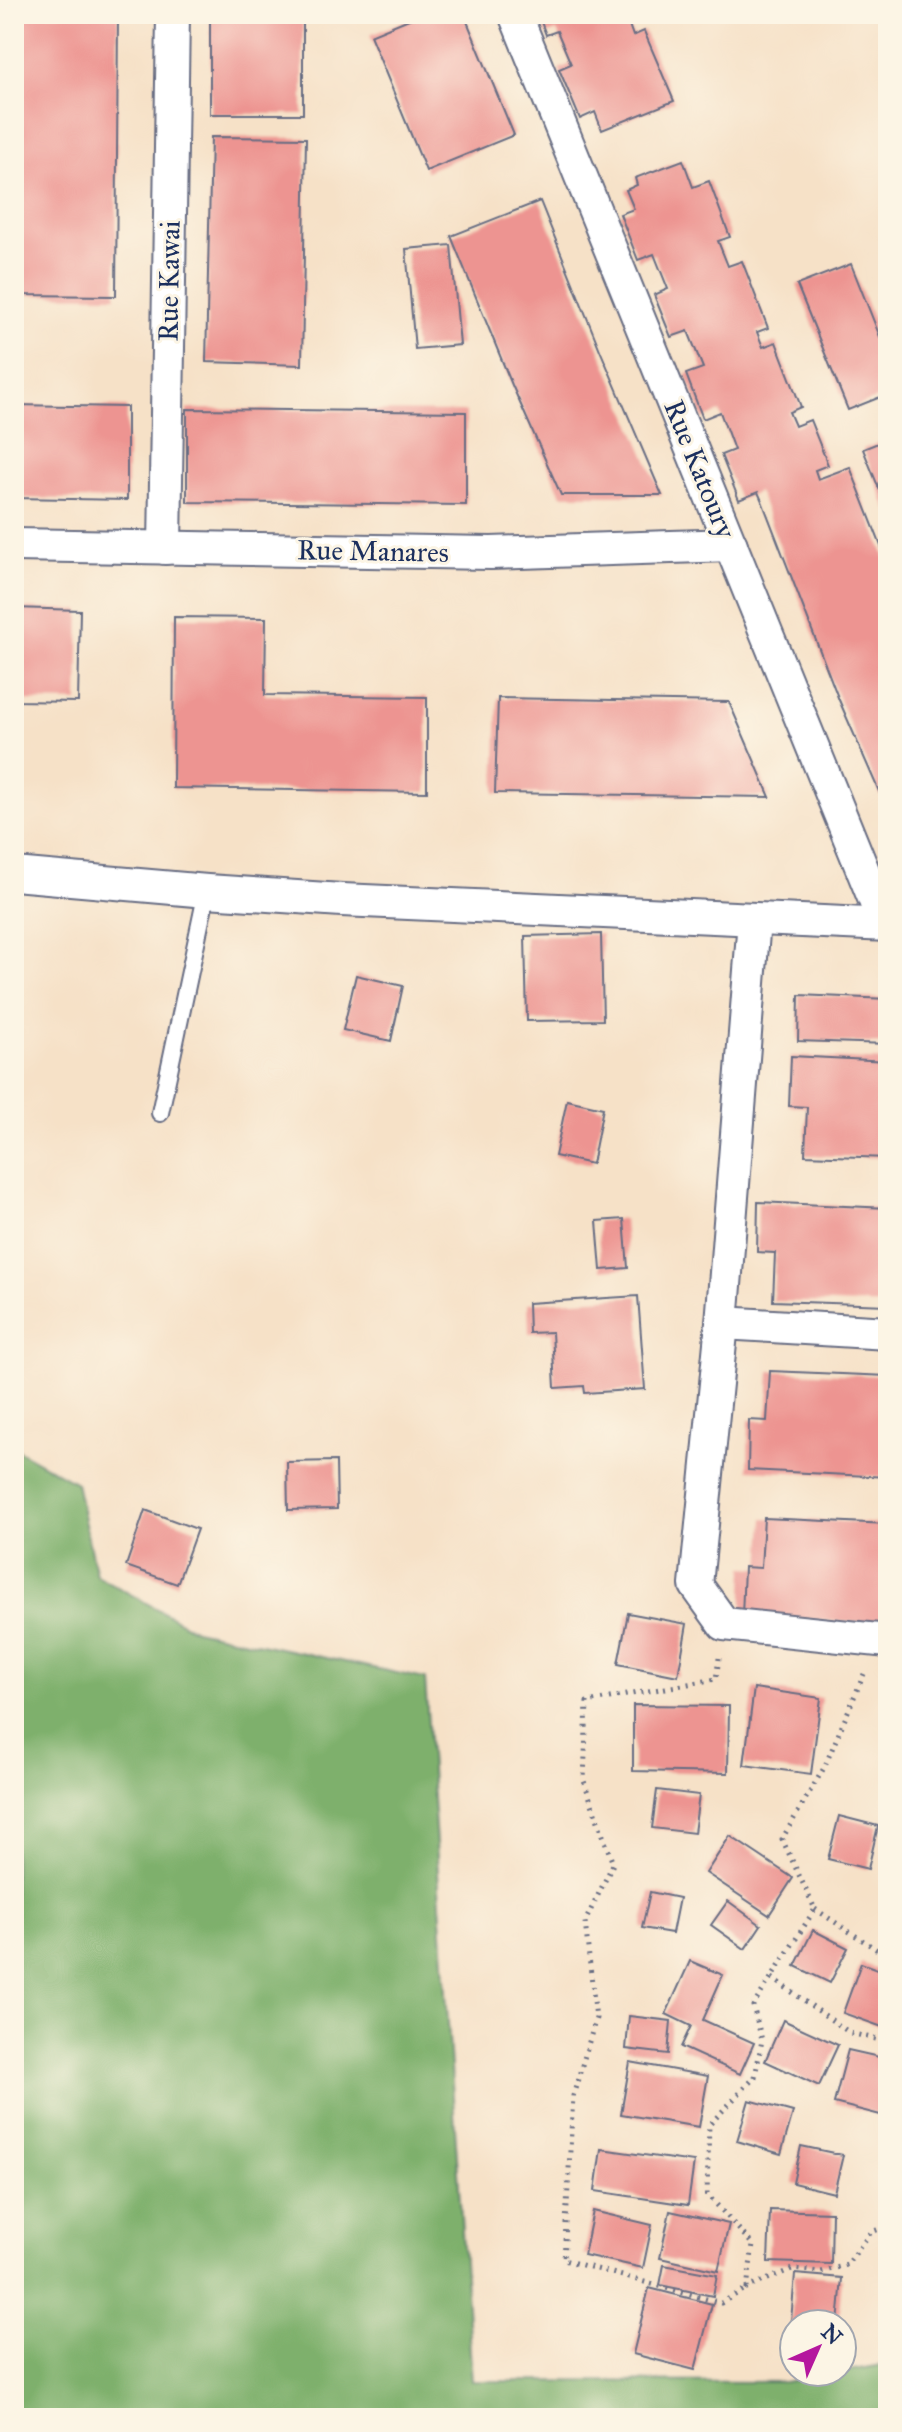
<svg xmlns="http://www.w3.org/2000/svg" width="902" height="2432" font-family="'IM FELL Great Primer',serif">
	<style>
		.forest { fill: #7eb06c; stroke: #4c7065; stroke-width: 2 }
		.building { fill: #ed9491 }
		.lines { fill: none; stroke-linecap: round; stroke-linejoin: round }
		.service-casing { stroke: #686d83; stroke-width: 20 }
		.minor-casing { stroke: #686d83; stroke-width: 36 }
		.path { stroke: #686d83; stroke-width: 5; stroke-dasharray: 2 6; stroke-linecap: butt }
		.service { stroke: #fff; stroke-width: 16 }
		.minor { stroke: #fff; stroke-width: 32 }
		.labels { text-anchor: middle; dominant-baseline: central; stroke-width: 6; stroke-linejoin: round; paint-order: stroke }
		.street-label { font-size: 28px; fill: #1b2f5e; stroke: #fcf5e5 }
	</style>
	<rect width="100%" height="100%" fill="#fcf5e5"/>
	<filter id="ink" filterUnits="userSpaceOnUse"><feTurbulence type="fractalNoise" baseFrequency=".0125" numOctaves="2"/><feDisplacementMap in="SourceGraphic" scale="16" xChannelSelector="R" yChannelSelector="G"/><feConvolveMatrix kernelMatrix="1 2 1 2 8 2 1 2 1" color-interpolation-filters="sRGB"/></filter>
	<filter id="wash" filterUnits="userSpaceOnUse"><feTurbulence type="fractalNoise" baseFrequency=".006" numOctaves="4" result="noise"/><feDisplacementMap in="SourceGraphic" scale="32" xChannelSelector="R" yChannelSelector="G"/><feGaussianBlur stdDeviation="1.8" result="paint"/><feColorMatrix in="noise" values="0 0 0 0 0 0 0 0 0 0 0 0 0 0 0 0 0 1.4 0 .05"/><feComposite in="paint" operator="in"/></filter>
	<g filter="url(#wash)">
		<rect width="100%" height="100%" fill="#f6e1c7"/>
		<!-- forest -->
		<path class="forest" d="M 14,1448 L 76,1483 L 96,1575 L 195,1630 L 425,1679 L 472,2381 L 785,2382 L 888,2364 L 888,2418 L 14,2418 Z"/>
		<g id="blocks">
			<!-- building -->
			<g class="building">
				<path d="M 22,14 L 118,14 L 116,296 L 19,295 Z"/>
				<rect x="210" y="14" width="93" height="100"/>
				<path d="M 421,14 L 464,14 L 514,135 L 426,171 L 370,35 Z"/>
				<path d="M 538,14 L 639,14 L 640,17 L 628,22 L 633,36 L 644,31 L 674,101 L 602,130 L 595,112 L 580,119 L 559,69 L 571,64 L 557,31 L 546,35 Z"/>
				<path d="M 211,137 L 306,138 L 302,365 L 206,362 Z"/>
				<path d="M 683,160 L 693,187 L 709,181 L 730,237 L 718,241 L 728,266 L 742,261 L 768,328 L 757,332 L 763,347 L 776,342 L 801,407 L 789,412 L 795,426 L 810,420 L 828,465 L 815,470 L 818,479 L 850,467 L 888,564 L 888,812 L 839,700 L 762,501 L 758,492 L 739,500 L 721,455 L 734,450 L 720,412 L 703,419 L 686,374 L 703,368 L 688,331 L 671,337 L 654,295 L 668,289 L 654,254 L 638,260 L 620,214 L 634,209 L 626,190 L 637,185 L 635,178 Z"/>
				<path d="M 540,201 L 600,350 L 662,495 L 561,495 L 512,385 L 451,236 Z"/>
				<path d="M 451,245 L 460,345 L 415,349 L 406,249 Z"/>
				<path d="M 851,264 L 888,357 L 888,394 L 848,410 L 797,285 Z"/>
				<path d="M 14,405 L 127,407 L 127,500 L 14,498 Z"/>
				<path d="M 187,409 L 466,412 L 466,505 L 187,502 Z"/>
				<path d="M 888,439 L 888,511 L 863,449 Z"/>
				<path d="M 14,608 L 80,610 L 78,702 L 14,701 Z"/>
				<path d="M 174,617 L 266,618 L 265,695 L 427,697 L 427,792 L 173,788 Z"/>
				<path d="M 498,698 L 729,702 L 770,797 L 495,793 Z"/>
				<path d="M 601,934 L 603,1020 L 527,1021 L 525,936 Z"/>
				<path d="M 356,975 L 403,986 L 391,1041 L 343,1030 Z"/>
				<path d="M 799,995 L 888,999 L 888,1044 L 798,1041 Z"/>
				<path d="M 791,1056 L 888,1061 L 888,1158 L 805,1155 L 807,1107 L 789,1106 Z"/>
				<path d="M 567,1100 L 603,1108 L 592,1164 L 555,1156 Z"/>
				<path d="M 758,1202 L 888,1208 L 888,1305 L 773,1301 L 775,1253 L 757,1252 Z"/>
				<path d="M 624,1219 L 628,1268 L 601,1270 L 597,1221 Z"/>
				<path d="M 638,1296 L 645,1389 L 585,1393 L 584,1386 L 555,1388 L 552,1332 L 529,1333 L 528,1303 Z"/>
				<path d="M 770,1371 L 888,1376 L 888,1477 L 748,1470 L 749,1420 L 767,1421 Z"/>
				<path d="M 336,1461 L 337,1509 L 288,1510 L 287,1462 Z"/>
				<path d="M 145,1510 L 197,1529 L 177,1584 L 126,1566 Z"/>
				<path d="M 764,1518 L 888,1524 L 888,1624 L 742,1617 L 744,1567 L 761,1568 Z"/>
				<path d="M 628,1613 L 687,1624 L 678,1676 L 618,1664 Z"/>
				<path d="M 754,1688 L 821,1698 L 811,1774 L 744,1765 Z"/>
				<path d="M 633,1705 L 729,1706 L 728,1773 L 633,1771 Z"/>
				<path d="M 657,1790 L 699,1795 L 694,1833 L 652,1828 Z"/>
				<path d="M 839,1816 L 878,1826 L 868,1869 L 828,1859 Z"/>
				<path d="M 730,1836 L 793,1878 L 769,1915 L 706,1873 Z"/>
				<path d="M 650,1892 L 679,1898 L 672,1933 L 642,1928 Z"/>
				<path d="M 728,1901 L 761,1925 L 745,1949 L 711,1925 Z"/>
				<path d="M 813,1930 L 848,1948 L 830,1983 L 795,1966 Z"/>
				<path d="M 690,1961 L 723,1975 L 703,2020 L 754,2043 L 740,2074 L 681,2047 L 691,2026 L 666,2014 Z"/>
				<path d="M 861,1963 L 888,1973 L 888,2029 L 843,2013 Z"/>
				<path d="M 629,2016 L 671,2021 L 668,2054 L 626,2049 Z"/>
				<path d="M 783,2020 L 838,2045 L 819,2086 L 765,2061 Z"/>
				<path d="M 848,2050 L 888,2059 L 888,2117 L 834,2103 Z"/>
				<path d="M 630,2062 L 708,2076 L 699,2127 L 621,2114 Z"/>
				<path d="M 749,2100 L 793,2112 L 781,2154 L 737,2141 Z"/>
				<path d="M 801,2146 L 843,2155 L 834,2193 L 793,2183 Z"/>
				<path d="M 601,2149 L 694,2162 L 688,2205 L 595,2191 Z"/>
				<path d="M 770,2210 L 832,2212 L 831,2264 L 768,2262 Z"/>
				<path d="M 593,2211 L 652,2225 L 643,2268 L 584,2255 Z"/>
				<path d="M 670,2211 L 729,2224 L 718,2271 L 660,2258 Z"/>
				<path d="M 664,2265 L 717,2275 L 713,2296 L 660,2285 Z"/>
				<path d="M 795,2274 L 842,2278 L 838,2324 L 794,2324 L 794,2334 L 790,2333 Z"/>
				<path d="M 649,2288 L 712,2304 L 695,2370 L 633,2354 Z"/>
			</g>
		</g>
	</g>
	<g filter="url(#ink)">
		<use href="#blocks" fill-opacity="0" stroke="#686d83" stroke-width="2"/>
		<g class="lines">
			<!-- service casing -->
			<g class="service-casing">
				<path id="service" d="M 160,1113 L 207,891"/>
			</g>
			<!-- minor casing -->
			<g class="minor-casing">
				<g id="minor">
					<path d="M 515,14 L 885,925"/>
					<path d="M 14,545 L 491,553 L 731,545"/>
					<path d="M 165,548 L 173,14"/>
					<path d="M 14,874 L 207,891 L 342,900 L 888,925"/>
					<path d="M 754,920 L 722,1323 L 696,1585 L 724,1624 L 888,1641"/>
					<path d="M 722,1323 L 888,1333"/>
				</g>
			</g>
			<!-- path -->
			<g class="path">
				<path d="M 719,1658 L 716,1679 L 587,1702 L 584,1781 L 613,1864 L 585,1922 L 596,2018 L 573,2096 L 564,2260 L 721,2303 L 747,2288"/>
				<path d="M 864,1674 L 824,1768 L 782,1839 L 815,1909 L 753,2006 L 762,2040 L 755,2077 L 709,2125 L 707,2194 L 753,2245 L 747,2288 L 792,2269 L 821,2272 L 847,2265 L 871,2232 L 888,2226"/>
				<path d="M 815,1909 L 888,1957"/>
				<path d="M 772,1978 L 850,2033 L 888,2042"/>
			</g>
			<!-- service -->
			<use href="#service" class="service"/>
			<!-- minor -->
			<use href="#minor" class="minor"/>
		</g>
	</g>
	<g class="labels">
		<!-- street labels -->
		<g class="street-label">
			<text transform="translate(169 281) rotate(-89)">Rue Kawai</text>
			<text transform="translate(700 469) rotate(68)">Rue Katoury</text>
			<text transform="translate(373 551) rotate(1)">Rue Manares</text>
		</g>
	</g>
	<!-- margin -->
	<rect width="902" height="2432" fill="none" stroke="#fcf5e5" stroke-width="48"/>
	<!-- north arrow -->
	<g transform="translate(818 2348) rotate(45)"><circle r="38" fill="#fcf5e5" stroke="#a2a6af" stroke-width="2"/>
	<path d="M0-6L14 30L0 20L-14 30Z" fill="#b5179e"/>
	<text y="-12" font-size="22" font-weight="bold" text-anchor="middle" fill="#1b2f5e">N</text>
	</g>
</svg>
